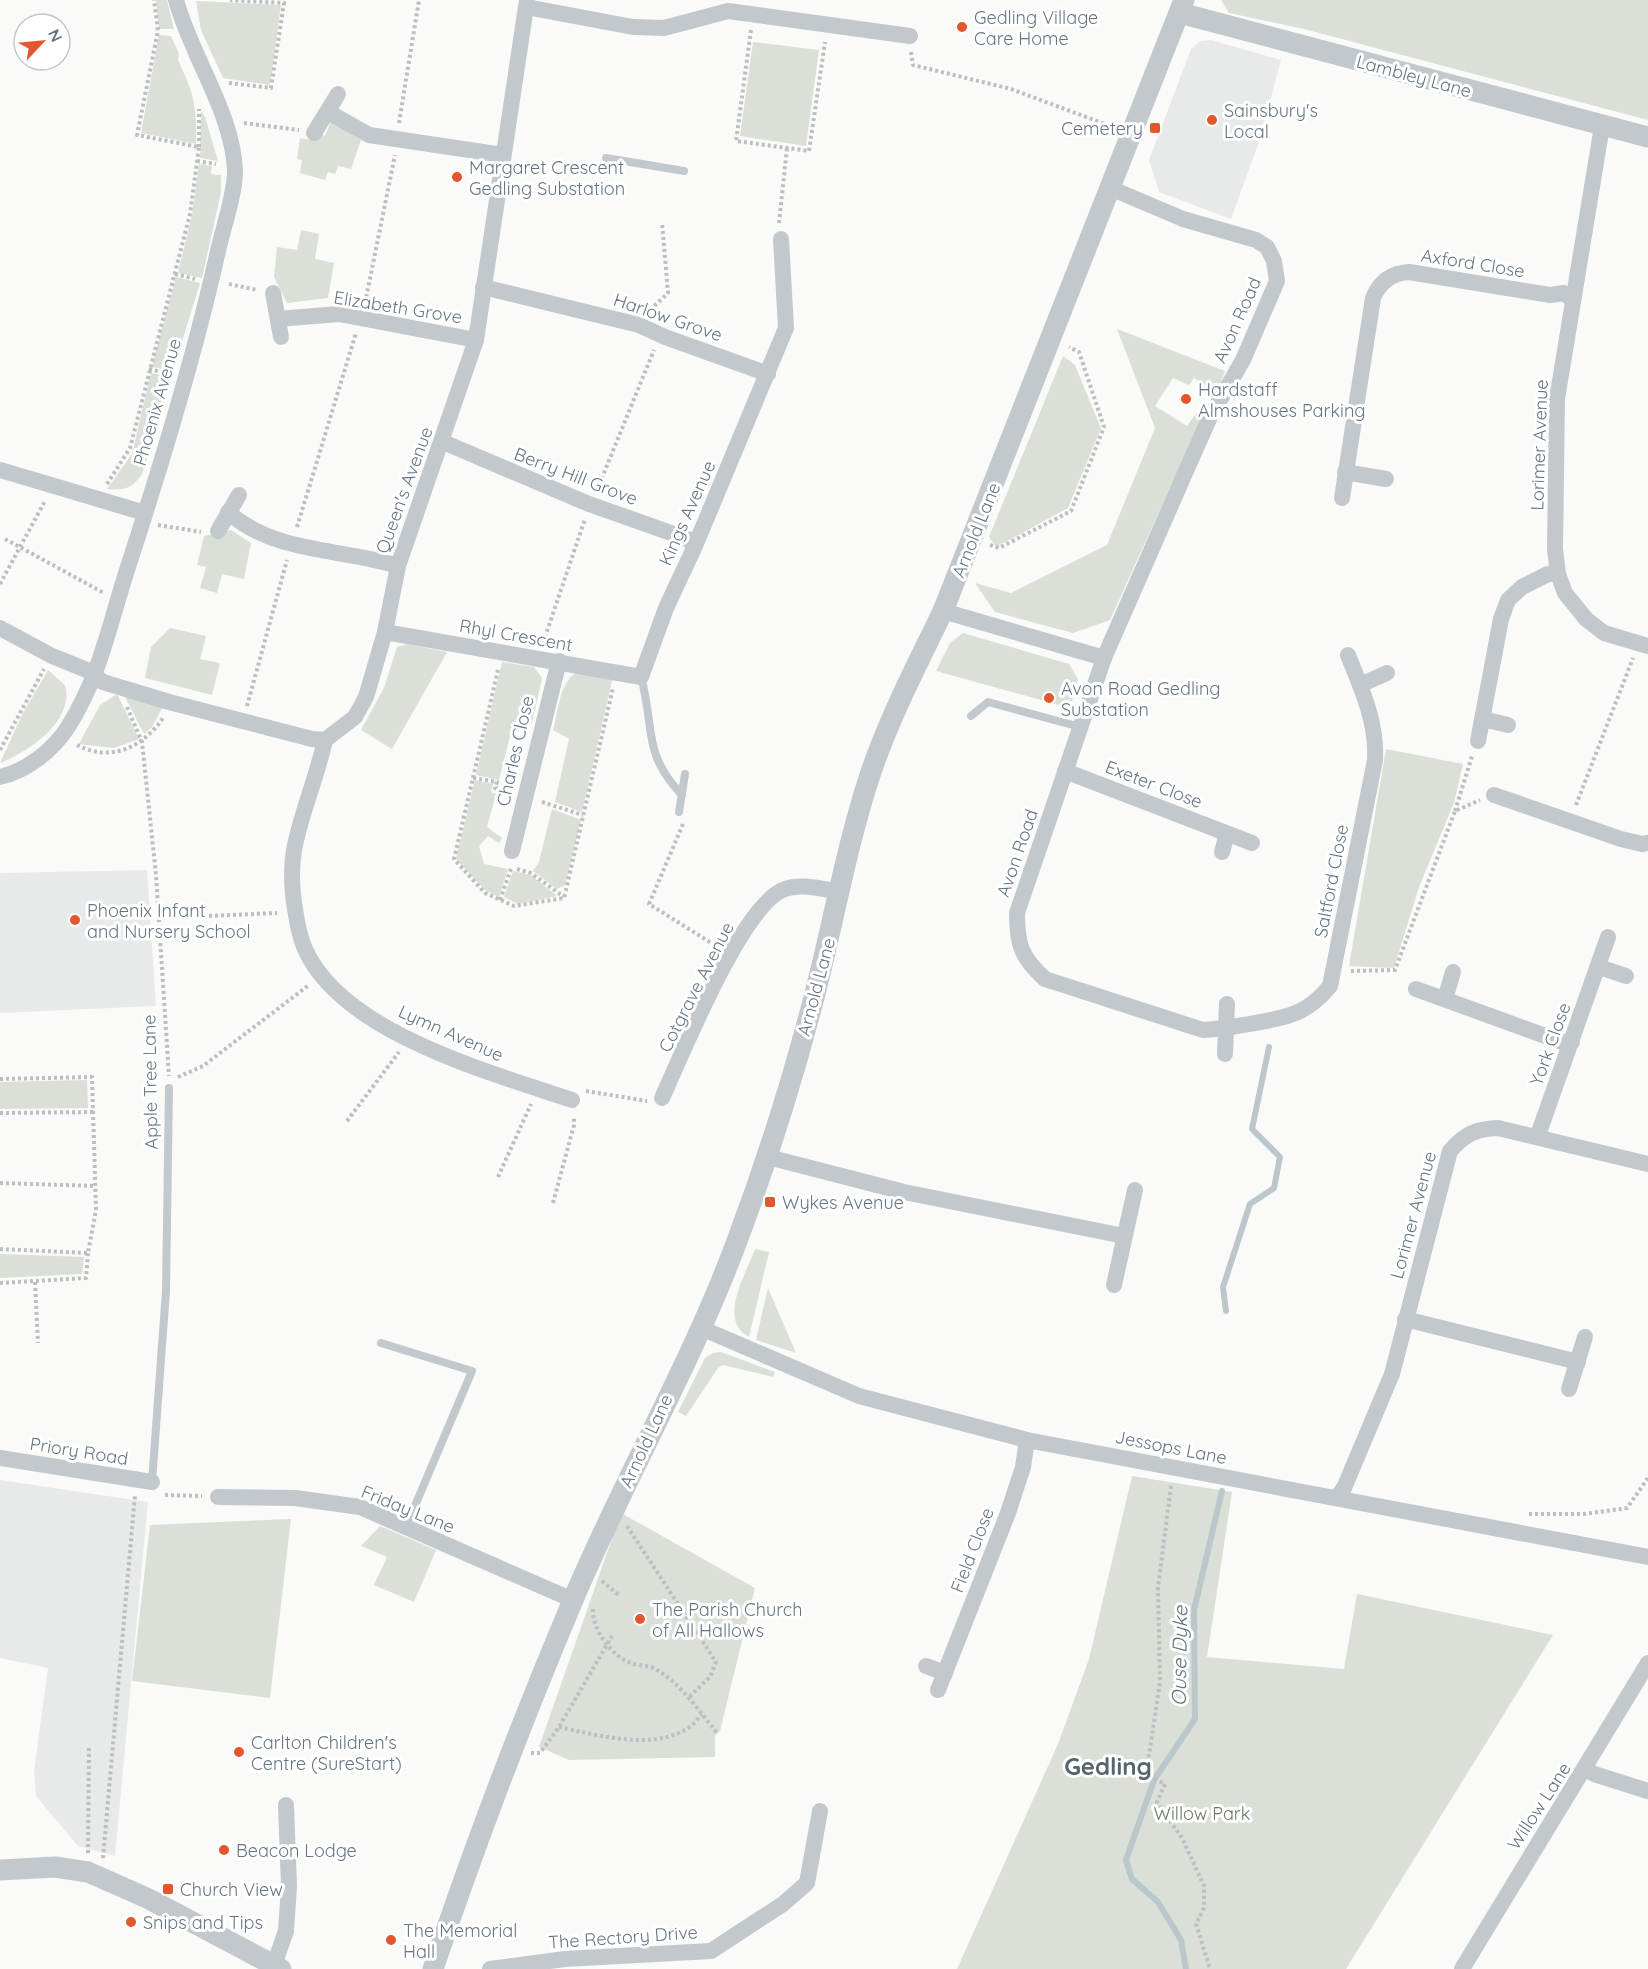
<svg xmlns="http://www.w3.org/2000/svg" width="1648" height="1969" font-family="Quicksand,sans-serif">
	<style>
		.built { fill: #e8e9e9 }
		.green { fill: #dadfd7 }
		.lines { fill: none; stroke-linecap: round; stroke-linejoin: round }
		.stream { stroke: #bbc7cb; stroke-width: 6 }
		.path { stroke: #bbbfc2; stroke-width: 4; stroke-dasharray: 3 3; stroke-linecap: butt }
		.service { stroke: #c3c8cc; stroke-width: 8 }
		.minor { stroke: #c3c8cc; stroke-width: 16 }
		.tertiary { stroke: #c3c8cc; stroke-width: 21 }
		.poi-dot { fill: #e4572e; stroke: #fff; stroke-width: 2 }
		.labels { text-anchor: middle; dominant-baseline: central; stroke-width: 6; stroke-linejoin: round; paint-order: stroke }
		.poi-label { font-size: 18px; fill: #657683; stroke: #fff; text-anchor: start }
		.street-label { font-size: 18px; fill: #657683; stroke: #fff }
		.park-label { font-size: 18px; fill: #687a64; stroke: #fff }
		.water-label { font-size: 20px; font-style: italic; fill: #60757c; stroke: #fff }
		.district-label { font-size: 24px; font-weight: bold; fill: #57646e; stroke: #fff }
	</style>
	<rect width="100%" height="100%" fill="#fafaf8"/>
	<!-- built -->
	<g class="built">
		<path d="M 1211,40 L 1281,60 L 1259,142 L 1231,219 L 1159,192 L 1149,160 L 1191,49 L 1200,41 Z"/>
		<path d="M 147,870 L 156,1006 L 0,1013 L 0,873 Z"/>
		<path d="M 0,1480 L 148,1502 L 115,1856 L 78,1846 L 36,1796 L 34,1771 L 48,1668 L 0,1658 Z"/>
	</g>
	<!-- green -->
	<g class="green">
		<path d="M 156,0 L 167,0 L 174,29 L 159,29 Z"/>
		<path d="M 1221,0 L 1648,0 L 1648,120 L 1304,29 L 1229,13 Z"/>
		<path d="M 196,1 L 281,5 L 270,85 L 223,78 L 201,30 Z"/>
		<path d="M 159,35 L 171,36 L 179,54 L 178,60 C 194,94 197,106 196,144 L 141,133 Z"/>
		<path d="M 753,42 L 819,50 L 806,146 L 740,136 Z"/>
		<path d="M 201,111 L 205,117 L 218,161 L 200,158 Z"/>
		<path d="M 331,121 L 361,140 L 351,169 L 338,166 L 335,174 L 328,172 L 325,180 L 300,173 L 302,160 L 297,159 L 300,138 L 310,140 L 320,134 L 325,136 Z"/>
		<path d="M 199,164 L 212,166 L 211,174 L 221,175 L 221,192 L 202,278 L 178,273 L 192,215 Z"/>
		<path d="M 301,230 L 319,234 L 315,259 L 334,263 L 328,298 L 287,303 L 274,277 L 277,247 L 297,250 Z"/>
		<path d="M 176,277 L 200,283 L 173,371 L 152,367 Z"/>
		<path d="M 1117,329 L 1225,371 L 1217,392 L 1194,378 L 1189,385 L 1173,378 L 1155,406 L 1187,426 L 1197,412 L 1206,408 L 1110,620 L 1073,633 L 995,612 L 975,583 L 1011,593 L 1107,545 L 1155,428 Z"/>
		<path d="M 1063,356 L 1075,365 L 1101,428 L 1068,508 L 996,547 L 989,537 Z"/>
		<path d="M 151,373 L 171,377 L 142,474 C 132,488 125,491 107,489 L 132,454 Z"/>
		<path d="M 231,530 L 251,543 L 244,579 L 222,574 L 217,593 L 200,588 L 206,567 L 197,565 L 204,536 Z"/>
		<path d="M 170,628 L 206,636 L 200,659 L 220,663 L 212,695 L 145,678 L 151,647 Z"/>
		<path d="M 963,633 L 1069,664 L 1078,679 L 1070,708 L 936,671 L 950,643 Z"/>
		<path d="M 407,644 L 447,652 L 392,749 L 361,730 L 384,688 L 397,647 Z"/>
		<path d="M 502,662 L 534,667 L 542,678 L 532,724 L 512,728 L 499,780 L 476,775 Z"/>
		<path d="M 48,670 L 65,685 C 75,721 28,752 0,763 L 22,715 Z"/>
		<path d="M 581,670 L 613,677 L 582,812 L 555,802 L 569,739 L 553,730 C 559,709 559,679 581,670 Z"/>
		<path d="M 123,693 L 164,705 L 152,727 L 144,734 Z"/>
		<path d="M 117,694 L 139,739 L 114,748 L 79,744 L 100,705 Z"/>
		<path d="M 1386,749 L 1463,764 L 1454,803 L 1419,887 L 1394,968 L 1349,966 Z"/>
		<path d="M 475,780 L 493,784 L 491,792 L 496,794 L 487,827 L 502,838 L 499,843 L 488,836 L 479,846 L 484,864 L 508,869 L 499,897 L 486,891 L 456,859 Z"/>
		<path d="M 552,809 L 581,820 L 565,885 L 557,889 L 533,871 L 539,862 Z"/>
		<path d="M 513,871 L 531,875 L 557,896 L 518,904 L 504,897 Z"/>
		<path d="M 87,1080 L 88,1108 L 0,1109 L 0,1082 Z"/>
		<path d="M 755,1249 L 769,1252 L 749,1337 C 717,1320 746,1274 755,1249 Z"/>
		<path d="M 0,1254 L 84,1257 L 82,1274 L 0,1278 Z"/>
		<path d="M 768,1288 L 796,1353 L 756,1340 Z"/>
		<path d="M 721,1352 L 775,1372 L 773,1377 L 723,1365 L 718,1368 L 686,1416 L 678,1412 L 705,1358 L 713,1353 Z"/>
		<path d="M 1132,1476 L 1232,1492 L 1207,1657 L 1344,1669 L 1357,1594 L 1553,1635 L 1346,1969 L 957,1969 L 1058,1744 L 1089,1659 Z"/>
		<path d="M 621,1513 L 755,1588 L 720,1731 L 715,1736 L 715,1757 L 569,1760 L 539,1747 Z"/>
		<path d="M 291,1519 L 270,1698 L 132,1681 L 150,1525 Z"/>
		<path d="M 380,1526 L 436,1550 L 414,1602 L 374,1585 L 387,1557 L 361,1546 Z"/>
	</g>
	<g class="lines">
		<!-- stream -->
		<g class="stream">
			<path d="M 1226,1311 L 1223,1287 L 1250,1204 L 1274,1188 L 1280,1157 L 1252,1129 L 1269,1047"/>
			<path d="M 1186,1969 L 1181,1940 L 1158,1902 L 1132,1879 L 1126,1860 L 1154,1780 L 1195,1719 L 1194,1610 L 1222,1491"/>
		</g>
		<!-- path -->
		<g class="path">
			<path d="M 751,30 L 736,141 L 809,151 L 825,42"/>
			<path d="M 911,52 L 913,65 L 1011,89 L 1113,127"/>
			<path d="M 229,83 L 271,88 L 284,3 L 230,0"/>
			<path d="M 244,123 L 299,130"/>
			<path d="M 399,123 L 419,0"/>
			<path d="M 199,147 L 199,109"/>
			<path d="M 197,161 L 216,164"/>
			<path d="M 779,223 L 787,148"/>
			<path d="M 175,274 L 195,279"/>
			<path d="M 229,284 L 257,290"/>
			<path d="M 365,303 L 395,155"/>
			<path d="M 650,310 L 668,293 L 662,222"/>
			<path d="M 149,369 L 170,374"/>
			<path d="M 107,484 L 130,448 L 190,214 L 199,147 L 137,135 L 158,31 L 154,0"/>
			<path d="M 597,490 L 654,350"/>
			<path d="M 158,525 L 201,532"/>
			<path d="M 297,527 L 356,333"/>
			<path d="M 5,539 L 104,593"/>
			<path d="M 990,545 L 999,548 L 1071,511 L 1104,427 L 1079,352 L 1069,347"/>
			<path d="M 0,584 L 45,501"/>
			<path d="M 543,643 L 585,519"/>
			<path d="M 247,706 L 287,560"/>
			<path d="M 127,707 L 142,742 L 156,875 L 169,1076"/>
			<path d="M 77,745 C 111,763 143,747 163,718"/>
			<path d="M 0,750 L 44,669"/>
			<path d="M 473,778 L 498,670"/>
			<path d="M 509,792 L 495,788 L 497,782 L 473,778 L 454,859 L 485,893 L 514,906 L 564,898 L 613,688"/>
			<path d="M 542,802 L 583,815"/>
			<path d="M 1576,805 L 1633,658"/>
			<path d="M 1455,811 L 1472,756"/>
			<path d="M 683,824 L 649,904 L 716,946"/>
			<path d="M 517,869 L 531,873 L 564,897"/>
			<path d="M 500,900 L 511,869"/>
			<path d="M 185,917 L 277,913"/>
			<path d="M 1351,971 L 1395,970 L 1455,811 L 1480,800"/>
			<path d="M 178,1077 L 203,1066 L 309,985"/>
			<path d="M 0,1079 L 92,1077 L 96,1210 L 88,1253 L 0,1249"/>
			<path d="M 586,1091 L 647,1101"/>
			<path d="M 0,1113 L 93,1112"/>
			<path d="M 347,1121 L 399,1052"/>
			<path d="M 498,1177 L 531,1104"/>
			<path d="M 0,1183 L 96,1186"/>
			<path d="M 553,1203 L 574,1125 L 574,1118"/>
			<path d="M 35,1282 L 38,1343"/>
			<path d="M 0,1283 L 86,1278 L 88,1253"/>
			<path d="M 1171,1486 L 1158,1588 L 1160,1682 L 1146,1775 L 1165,1784 L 1157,1802 L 1182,1838 L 1204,1886 L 1204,1908 L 1196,1924 L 1210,1969"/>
			<path d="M 165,1495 L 202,1496"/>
			<path d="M 1529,1514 L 1584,1514 L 1627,1508 L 1648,1478"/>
			<path d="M 627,1526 L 716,1662 L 710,1677 L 688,1698"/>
			<path d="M 602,1581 L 620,1596"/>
			<path d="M 593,1609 C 592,1629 611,1656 631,1663 C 639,1666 650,1665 657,1670 C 681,1684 700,1712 717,1733"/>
			<path d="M 559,1727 C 596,1735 650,1750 685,1730 C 692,1727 697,1719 702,1714"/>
			<path d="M 531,1753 L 540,1753 L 559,1727 L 612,1636"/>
			<path d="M 88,1853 L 89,1746"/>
			<path d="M 103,1858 L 135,1495"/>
		</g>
		<!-- service -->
		<g class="service">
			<path d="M 606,158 L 684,171"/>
			<path d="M 641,677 C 655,728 642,753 682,795"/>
			<path d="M 971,716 L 988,702 L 1080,727"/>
			<path d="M 679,812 L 685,774"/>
			<path d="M 381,1343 L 472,1371 L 406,1527"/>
			<path d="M 152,1482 L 166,1291 L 169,1088"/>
		</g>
		<!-- minor -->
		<g class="minor">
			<path d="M 526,7 L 633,27 L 664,28 L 728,11 L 910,36"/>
			<path d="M 328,112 L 369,135 L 503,155"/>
			<path d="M 1602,126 L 1557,399 L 1555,549 L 1558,574 L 1565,593 L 1586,619 L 1604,633 L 1648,646"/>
			<path d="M 314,133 L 338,94"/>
			<path d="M 483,287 L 639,325 L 665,337 L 768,374"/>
			<path d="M 273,293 L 281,337"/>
			<path d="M 278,319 L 339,314 L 476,340"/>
			<path d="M 443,442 L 589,504 L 688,539 L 695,546"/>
			<path d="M 0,470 L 145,513"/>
			<path d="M 1345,472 L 1386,479"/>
			<path d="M 1342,498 L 1373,298 C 1380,281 1392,273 1409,272 L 1550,295 L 1564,293 L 1572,299"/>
			<path d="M 228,512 C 275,554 341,548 398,566"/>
			<path d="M 218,531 L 239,495"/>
			<path d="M 943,611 L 1104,658 L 1189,464 L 1210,417 L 1243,360 L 1277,281 L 1274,261 L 1267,247 L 1256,240 L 1183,219 L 1110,188"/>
			<path d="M 0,628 L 52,656 L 87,670 L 103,682 L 169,702 L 312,739 L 325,740 L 355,717 L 366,697 L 385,632 L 398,566 L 476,340 L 527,0"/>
			<path d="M 385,632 L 641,677 L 666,608 L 695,546 L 786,328 L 781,239"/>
			<path d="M 1104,658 L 1017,913 C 1017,945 1021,957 1045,979 L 1203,1030 C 1222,1029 1282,1020 1298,1012 C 1312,1006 1321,997 1330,986 L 1375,760 C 1377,722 1362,690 1348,655"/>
			<path d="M 1360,685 L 1387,673"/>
			<path d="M 1483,719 L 1508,725"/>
			<path d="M 325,740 C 317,777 301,813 294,850 C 291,868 292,891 295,909 C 297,922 299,936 305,949 C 342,1033 492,1073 572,1100"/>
			<path d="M 1478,741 L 1501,619 L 1508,600 L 1522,587 L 1548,574 L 1558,574"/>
			<path d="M 1065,771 L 1252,843"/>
			<path d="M 0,777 C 27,771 53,750 68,727 C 100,676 109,626 127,570 C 161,466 194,359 218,251 C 223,228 235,194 235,171 C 233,113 191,56 176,0"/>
			<path d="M 1494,795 L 1621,839 L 1642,844 L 1648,843"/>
			<path d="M 512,851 L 559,661"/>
			<path d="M 1222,852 L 1227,834"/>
			<path d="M 1599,967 L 1626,976"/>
			<path d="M 1416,989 L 1562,1042 L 1572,1042"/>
			<path d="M 1445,999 L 1453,972"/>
			<path d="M 1225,1054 L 1227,1004"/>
			<path d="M 662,1098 C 682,1055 742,904 785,889 C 801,883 823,889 839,892"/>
			<path d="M 1538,1135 L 1608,937"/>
			<path d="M 768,1157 L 904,1192 L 1124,1236"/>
			<path d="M 1114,1285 L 1135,1190"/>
			<path d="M 1405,1319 L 1578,1362"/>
			<path d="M 701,1328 L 859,1396 L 1027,1440 L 1648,1557"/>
			<path d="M 1569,1389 L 1585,1337"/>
			<path d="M 0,1458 L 152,1482"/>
			<path d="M 218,1497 L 295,1498 L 360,1507 L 573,1600"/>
			<path d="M 1337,1497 L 1344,1488 L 1392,1374 L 1450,1151 C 1465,1134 1475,1129 1498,1128 L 1648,1164"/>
			<path d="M 926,1666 L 945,1673"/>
			<path d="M 938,1690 L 1008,1513 L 1023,1467 L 1027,1440"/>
			<path d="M 1586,1769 L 1594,1774 L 1648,1791"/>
			<path d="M 274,1965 L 286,1931 L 289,1886 L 286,1805"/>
			<path d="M 490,1969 L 565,1959 L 711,1951 L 783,1904 L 807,1883 L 820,1811"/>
			<path d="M 1462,1969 L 1648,1663"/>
		</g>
		<!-- tertiary -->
		<g class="tertiary">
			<path d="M 1180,13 L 1648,137"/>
			<path d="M 0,1870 L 55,1867 L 88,1872 L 149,1899 L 281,1969"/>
			<path d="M 433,1969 C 475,1844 522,1721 573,1600 C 624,1479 691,1365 737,1241 C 766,1164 791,1085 812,1005 C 832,930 845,852 869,778 C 888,720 917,665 943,611 L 1184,0"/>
		</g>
	</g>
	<!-- markers -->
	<g class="poi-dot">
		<circle cx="962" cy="27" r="6"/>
		<circle cx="1212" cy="120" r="6"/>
		<rect x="1149" y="122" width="12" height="12" rx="3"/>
		<circle cx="457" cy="177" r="6"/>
		<circle cx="1186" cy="399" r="6"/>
		<circle cx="1049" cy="698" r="6"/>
		<circle cx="75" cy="920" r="6"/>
		<rect x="764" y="1196" width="12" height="12" rx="3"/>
		<circle cx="640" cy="1619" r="6"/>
		<circle cx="239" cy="1752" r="6"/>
		<circle cx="224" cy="1850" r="6"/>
		<rect x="162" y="1883" width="12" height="12" rx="3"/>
		<circle cx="131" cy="1922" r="6"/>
		<circle cx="391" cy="1940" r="6"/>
	</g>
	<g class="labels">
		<!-- poi labels -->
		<g class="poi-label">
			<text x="974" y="17">Gedling Village<tspan x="974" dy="21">Care Home</tspan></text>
			<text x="1224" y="110">Sainsbury's<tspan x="1224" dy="21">Local</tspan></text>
			<text x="1143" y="128" text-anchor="end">Cemetery</text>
			<text x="469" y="167">Margaret Crescent<tspan x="469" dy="21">Gedling Substation</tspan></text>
			<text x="1198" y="389">Hardstaff<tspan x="1198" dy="21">Almshouses Parking</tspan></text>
			<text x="1061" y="688">Avon Road Gedling<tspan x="1061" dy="21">Substation</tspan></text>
			<text x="87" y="910">Phoenix Infant<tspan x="87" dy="21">and Nursery School</tspan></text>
			<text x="782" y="1202">Wykes Avenue</text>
			<text x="652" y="1609">The Parish Church<tspan x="652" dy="21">of All Hallows</tspan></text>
			<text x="251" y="1742">Carlton Children's<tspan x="251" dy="21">Centre (SureStart)</tspan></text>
			<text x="236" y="1850">Beacon Lodge</text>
			<text x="180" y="1889">Church View</text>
			<text x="143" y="1922">Snips and Tips</text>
			<text x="403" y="1930">The Memorial<tspan x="403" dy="21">Hall</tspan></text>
		</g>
		<!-- street labels -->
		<g class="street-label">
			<text transform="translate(1414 76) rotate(15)">Lambley Lane</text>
			<text transform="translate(1473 263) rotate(9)">Axford Close</text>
			<text transform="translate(398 307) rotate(9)">Elizabeth Grove</text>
			<text transform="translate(668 317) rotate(19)">Harlow Grove</text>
			<text transform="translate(1237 320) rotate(-66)">Avon Road</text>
			<text transform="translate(157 402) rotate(-74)">Phoenix Avenue</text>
			<text transform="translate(1539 445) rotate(-88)">Lorimer Avenue</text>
			<text transform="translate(576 476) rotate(21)">Berry Hill Grove</text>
			<text transform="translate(404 490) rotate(-70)">Queen's Avenue</text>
			<text transform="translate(687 513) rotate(-66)">Kings Avenue</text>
			<text transform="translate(976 530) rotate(-68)">Arnold Lane</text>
			<text transform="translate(516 635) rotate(10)">Rhyl Crescent</text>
			<text transform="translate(515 751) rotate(-77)">Charles Close</text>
			<text transform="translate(1154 784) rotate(21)">Exeter Close</text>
			<text transform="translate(1017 853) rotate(-71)">Avon Road</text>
			<text transform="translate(1331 881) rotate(-79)">Saltford Close</text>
			<text transform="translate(696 987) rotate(-63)">Cotgrave Avenue</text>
			<text transform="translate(816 987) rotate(-75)">Arnold Lane</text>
			<text transform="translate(451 1033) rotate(24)">Lymn Avenue</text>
			<text transform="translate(1550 1044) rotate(-70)">York Close</text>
			<text transform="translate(150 1082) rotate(-91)">Apple Tree Lane</text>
			<text transform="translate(1413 1215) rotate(-75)">Lorimer Avenue</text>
			<text transform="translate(646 1441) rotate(-65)">Arnold Lane</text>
			<text transform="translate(1171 1447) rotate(11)">Jessops Lane</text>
			<text transform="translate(79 1451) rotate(9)">Priory Road</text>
			<text transform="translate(408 1509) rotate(22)">Friday Lane</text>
			<text transform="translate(972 1550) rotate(-69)">Field Close</text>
			<text transform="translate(1539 1806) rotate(-57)">Willow Lane</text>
			<text transform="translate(623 1937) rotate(-4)">The Rectory Drive</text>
		</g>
		<!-- park labels -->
		<g class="park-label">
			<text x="1202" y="1813">Willow Park</text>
		</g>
		<!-- water labels -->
		<g class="water-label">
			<text transform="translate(1179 1656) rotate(-89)">Ouse Dyke</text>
		</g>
		<!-- district labels -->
		<g class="district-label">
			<text x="1108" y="1766">Gedling</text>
		</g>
	</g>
	<!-- north arrow -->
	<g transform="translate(42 42) rotate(64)"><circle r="28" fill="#ffffff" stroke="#c1c8cd" stroke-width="1.5"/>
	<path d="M0-4.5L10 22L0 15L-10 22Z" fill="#e4572e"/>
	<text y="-9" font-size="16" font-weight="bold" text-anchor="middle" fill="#657683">N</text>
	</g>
</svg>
